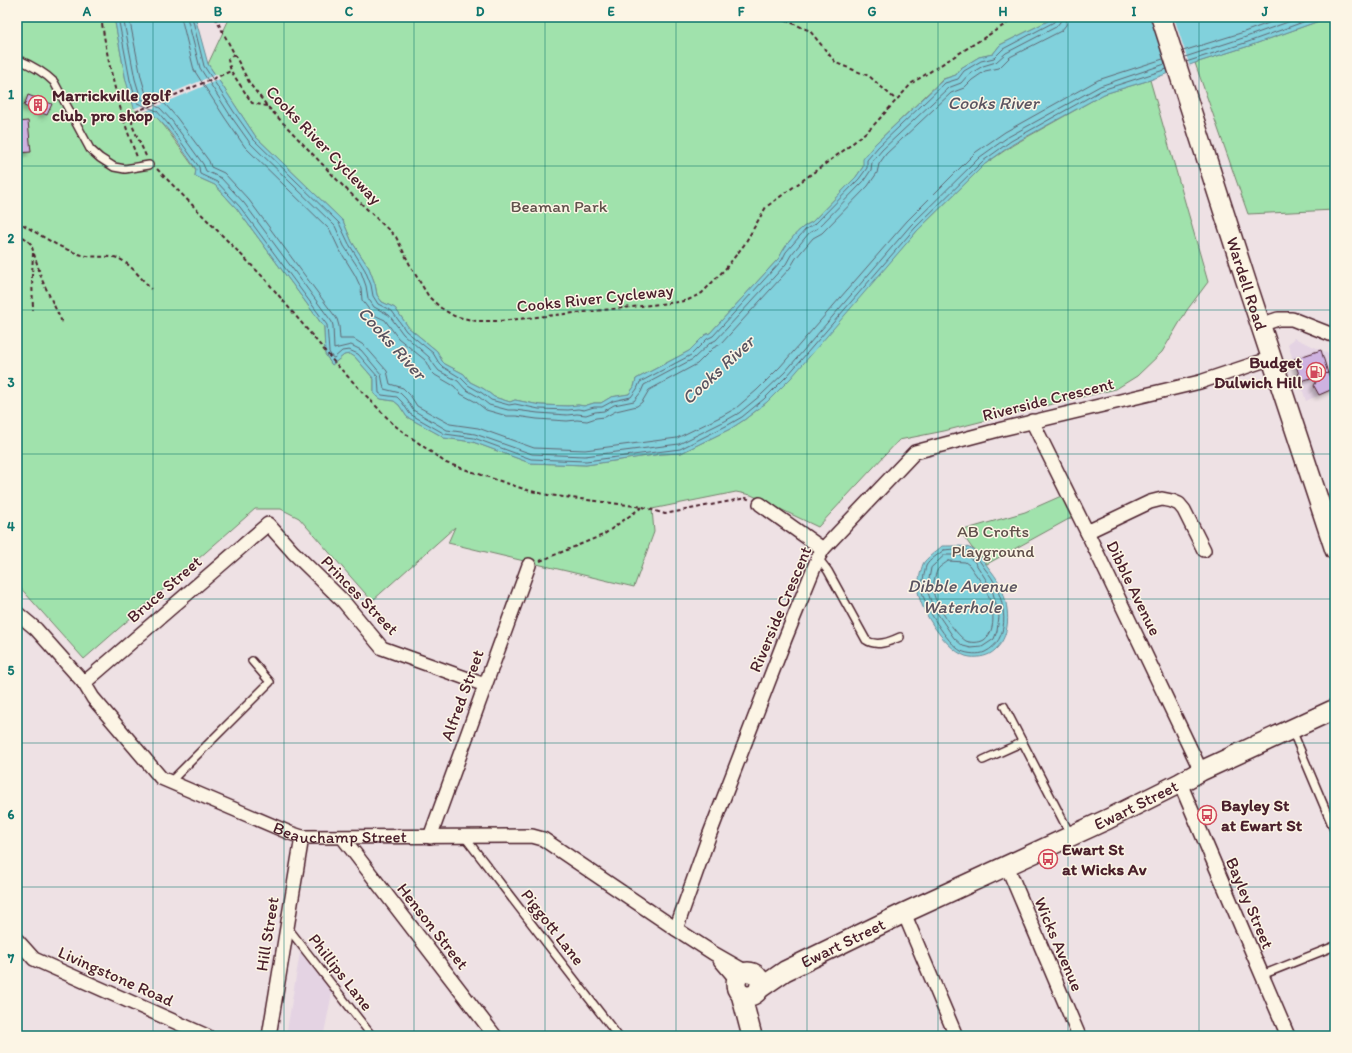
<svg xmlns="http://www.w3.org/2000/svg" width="1352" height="1053" font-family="Itim,sans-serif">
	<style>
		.built { fill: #e4d3e3 }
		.green { fill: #a0e2ac; stroke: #75806c }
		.water { fill: #81d1dc; stroke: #6b8a95 }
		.pier { fill: #eee1e4 }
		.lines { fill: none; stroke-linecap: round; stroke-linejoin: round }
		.shore { stroke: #606672; stroke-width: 1 }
		.building { fill: #ceb2e0; stroke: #4a1f2b; filter: url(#shadow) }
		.lane-casing { stroke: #4a1f2b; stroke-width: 10 }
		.street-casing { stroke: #4a1f2b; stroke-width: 16 }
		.secondary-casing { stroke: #4a1f2b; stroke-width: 22 }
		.path { stroke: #4a1f2b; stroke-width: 2; stroke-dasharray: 4 3; stroke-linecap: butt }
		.lane { stroke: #fcf5e5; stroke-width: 7 }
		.street { stroke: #fcf5e5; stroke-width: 13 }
		.secondary { stroke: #fcf5e5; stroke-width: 19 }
		.grid { fill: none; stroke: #0f766e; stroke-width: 1; stroke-opacity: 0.55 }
		.labels { text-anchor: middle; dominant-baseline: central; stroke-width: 3; stroke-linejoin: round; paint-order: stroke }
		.poi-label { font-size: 17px; font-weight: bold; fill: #4a1f2b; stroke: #fcf5e5; text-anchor: start }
		.street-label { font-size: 17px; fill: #4a1f2b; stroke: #fcf5e5 }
		.park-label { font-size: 17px; fill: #60504b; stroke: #fcf5e5 }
		.water-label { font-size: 18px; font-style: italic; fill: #5a5460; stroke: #fcf5e5 }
		.neatline { fill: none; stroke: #0f766e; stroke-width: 1.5 }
		.grid-label { font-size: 13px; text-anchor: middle; font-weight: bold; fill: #0f766e }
	</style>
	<defs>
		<filter id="shadow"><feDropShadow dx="-3.5" dy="3.5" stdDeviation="2" flood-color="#0004"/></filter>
	</defs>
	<rect width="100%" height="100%" fill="#eee1e4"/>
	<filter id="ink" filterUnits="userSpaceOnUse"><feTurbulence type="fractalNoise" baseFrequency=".025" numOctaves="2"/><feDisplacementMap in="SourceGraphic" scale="8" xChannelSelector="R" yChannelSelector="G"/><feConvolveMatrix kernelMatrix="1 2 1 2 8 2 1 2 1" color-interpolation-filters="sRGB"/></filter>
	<g filter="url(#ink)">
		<!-- built -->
		<g class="built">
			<path d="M 1294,338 L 1335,356 L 1335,388 L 1306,401 L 1288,344 Z"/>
			<path d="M 300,952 L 332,993 L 324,1033 L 321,1036 L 286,1036 Z"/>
		</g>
		<!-- green -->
		<g class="green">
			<path d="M 17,17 L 114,17 L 126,81 L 142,109 L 154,114 L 165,127 L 196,170 L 195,176 L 215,185 L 237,209 L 324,327 L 325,354 L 332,365 L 344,355 L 350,353 L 355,357 L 374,379 L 374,394 L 381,399 L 394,401 L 399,405 L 407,417 L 438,434 L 444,438 L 473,442 L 530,463 L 586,465 L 661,454 L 681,453 L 730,429 L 744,420 L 767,402 L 917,231 L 985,164 L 1013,145 L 1104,94 L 1150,80 L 1208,282 L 1187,310 L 1162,352 L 1137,376 L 1116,389 L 1023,411 L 944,431 L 899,440 L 818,527 L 751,495 L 736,492 L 652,509 L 654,532 L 634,587 L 448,543 L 455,527 L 372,601 L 299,518 L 281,509 L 255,509 L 84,659 L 17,584 Z"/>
			<path d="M 230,17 L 1056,17 L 1000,45 L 993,54 L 979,57 L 961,68 L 956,75 L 943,79 L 875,144 L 863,167 L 856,177 L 812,222 C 798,228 786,244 779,258 L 710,333 L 705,335 L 689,351 L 636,379 L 634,387 L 629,394 L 611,397 L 601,403 L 594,403 L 584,406 L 578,405 L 568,406 L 540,405 L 515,400 L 510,402 L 494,397 L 484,389 L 470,382 L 464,374 L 445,364 L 442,361 L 437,351 L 409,328 L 395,308 L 382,302 L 377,295 L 375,284 L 369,268 L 352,242 L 343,221 L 256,137 L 208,64 Z"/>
			<path d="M 1325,17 L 1335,17 L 1335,210 L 1248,214 L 1195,63 L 1249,46 L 1319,21 Z"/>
			<path d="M 1068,493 L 1078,514 L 987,564 L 980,555 L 972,548 L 960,531 L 1025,512 Z"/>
		</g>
		<!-- water -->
		<g class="water">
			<path d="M 114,17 L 195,17 L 208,64 L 256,137 L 343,221 L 352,242 L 369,268 L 375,284 L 377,295 L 382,302 L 395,308 L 409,328 L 437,351 L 442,361 L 445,364 L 464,374 L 470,382 L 484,389 L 494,397 L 510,402 L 515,400 L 540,405 L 568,406 L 578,405 L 584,406 L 594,403 L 601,403 L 611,397 L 629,394 L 634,387 L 636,379 L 689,351 L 705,335 L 710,333 L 779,258 C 786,244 798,228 812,222 L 856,177 L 863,167 L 863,159 L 875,144 L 944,79 L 956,75 L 961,68 L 979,57 L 993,54 L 1000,45 L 1056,17 L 1325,17 L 1319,21 L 1249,46 L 1195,63 L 1150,80 L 1104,94 L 1013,144 L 985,164 L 917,231 L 791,378 L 767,402 L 744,420 L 730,429 L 681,453 L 661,454 L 586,465 L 530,463 L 473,442 L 444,438 L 438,434 L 407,417 L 399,405 L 394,401 L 381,399 L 374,394 L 374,379 L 355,357 L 350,354 L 344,355 L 332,365 L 325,354 L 324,327 L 237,209 L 215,185 L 195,176 L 196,169 C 184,152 170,129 154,115 C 149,110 141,109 134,108 L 126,81 Z"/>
			<path d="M 942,546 C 969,546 972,544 988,567 C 992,572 997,578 1000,585 C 1009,604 1013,634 995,650 C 989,656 979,658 970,657 C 949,655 920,611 918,591 C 917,586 921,569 923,564 C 925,559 938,550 942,546 Z"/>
		</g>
		<!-- pier -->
		<g class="pier">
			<path d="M 1153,17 L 1174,17 L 1190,67 L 1171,74 Z"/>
			<path d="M 217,74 L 220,79 L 144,112 L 133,109 Z"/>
		</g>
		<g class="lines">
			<!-- shore -->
			<g class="shore">
				<path d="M 118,17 L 130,80 L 137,103 L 157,111 L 168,124 L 199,167 L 200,174 L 217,182 L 240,207 L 327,325 L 329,352 L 332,357 L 334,358 L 342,351 L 349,350 L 358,354 L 378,377 L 379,393 L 382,395 L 397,397 L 402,402 L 410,414 L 445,434 L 474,438 L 531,459 L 586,461 L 680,449 L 728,425 L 742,417 L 764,399 L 788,375 L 915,228 L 983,161 L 1011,141 L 1102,90 L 1167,69"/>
				<path d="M 123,17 L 135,79 L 141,99 L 160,108 L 172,121 L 203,164 L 206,171 L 221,178 L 244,203 L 332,322 L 333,326 L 334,349 L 351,345 L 361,350 L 381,374 L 384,389 L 400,393 L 406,399 L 413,410 L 447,430 L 475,434 L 532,454 L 585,456 L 679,444 L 725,421 L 739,413 L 761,395 L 785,372 L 911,225 L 980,157 L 1008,137 L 1100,86 L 1165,64"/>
				<path d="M 129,17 L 141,77 L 146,94 L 165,104 L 177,118 L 209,161 L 211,167 L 224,173 L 249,200 L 337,319 L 339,326 L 340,339 L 354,339 L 365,346 L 387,371 L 390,384 L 403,388 L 410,395 L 417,406 L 450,424 L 478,428 L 534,448 L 585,450 L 677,438 L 722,416 L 736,408 L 757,390 L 780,367 L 907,221 L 976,152 L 1005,132 L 1098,80 L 1163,59"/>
				<path d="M 181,17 L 194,70 L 225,118 L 245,147 L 330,230 L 339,249 L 355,275 L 361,288 L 362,300 L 370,311 L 374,315 L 385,320 L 398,338 L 425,360 L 430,370 L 435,375 L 454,386 L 461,394 L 476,402 L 486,410 L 507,416 L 516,416 L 537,419 L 567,421 L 577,420 L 587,421 L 596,418 L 605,417 L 616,411 L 637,406 L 642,402 L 649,390 L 697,364 L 713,348 L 721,344 L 790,268 L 796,258 L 813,238 L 822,233 L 868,186 L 877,173 L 879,164 L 886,154 L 951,93 L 964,88 L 972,80 L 985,71 L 999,68 L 1010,57 L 1061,31 L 1066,25 L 1067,17"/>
				<path d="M 187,17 L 200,68 L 230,115 L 250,143 L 335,226 L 344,246 L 361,272 L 366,286 L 368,298 L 374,307 L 389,315 L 403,334 L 429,357 L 435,366 L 439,371 L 458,381 L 465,389 L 479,397 L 489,405 L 508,410 L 515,410 L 538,413 L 567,415 L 577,414 L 586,415 L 595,412 L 604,411 L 614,405 L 634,401 L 641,392 L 644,385 L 693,359 L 710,343 L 716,340 L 786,264 L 791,255 L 809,233 L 818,228 L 863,182 L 871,170 L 872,162 L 882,150 L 948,88 L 961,83 L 968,75 L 983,66 L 996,62 L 1006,53 L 1056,27 L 1060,22 L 1061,17"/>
				<path d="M 192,17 L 204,66 L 234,112 L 253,139 L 339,223 L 349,244 L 365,270 L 371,285 L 373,296 L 378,304 L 392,311 L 406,331 L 433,353 L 439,363 L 443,367 L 461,378 L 468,385 L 482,393 L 491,400 L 509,405 L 515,404 L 539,409 L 568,410 L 578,409 L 584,410 L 594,407 L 602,407 L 613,401 L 631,397 L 637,389 L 640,382 L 691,355 L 707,339 L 713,336 L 782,260 L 786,252 L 806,229 L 815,224 L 859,179 L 867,168 L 867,160 L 878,147 L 945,83 L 958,79 L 964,71 L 981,61 L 994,58 L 1003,49 L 1054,22 L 1056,17"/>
				<path d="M 1183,51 L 1244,32 L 1285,17"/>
				<path d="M 1185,57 L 1246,37 L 1302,17"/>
				<path d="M 1186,62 L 1248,42 L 1317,17"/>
				<path d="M 944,550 C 952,549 964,548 971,552 C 977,556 981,563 985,569 C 989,574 994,580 996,587 C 1006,607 1010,640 985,652 C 979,655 968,654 961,651 C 948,644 923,605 922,590 C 921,586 925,571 926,566 C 929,560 939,554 944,550 Z"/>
				<path d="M 945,555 L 958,555 L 968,557 L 974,561 L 992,589 L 999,617 L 997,631 L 994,639 L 982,647 L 971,648 L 963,646 L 954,638 L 933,607 L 927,590 L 931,568 Z"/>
				<path d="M 948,561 L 965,562 L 969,565 C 975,574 982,582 986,591 C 993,604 998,630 984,640 C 979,643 971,643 966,641 C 955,634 934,603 933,590 C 933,585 935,575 937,571 C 938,567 945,564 948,561 Z"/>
			</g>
		</g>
		<!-- building -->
		<g class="building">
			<path d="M 28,95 L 52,104 L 47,115 L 24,106 Z"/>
			<path d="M 17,117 L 17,122 L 28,121 L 31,152 L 17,153 Z"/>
			<path d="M 1321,350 L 1328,373 L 1301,381 L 1294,359 Z"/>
			<path d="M 1335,370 L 1335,386 L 1328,373 Z"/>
			<path d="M 1328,373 L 1335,388 L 1319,395 L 1314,386 L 1319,376 Z"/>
		</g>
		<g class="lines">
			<!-- lane casing -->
			<g class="lane-casing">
				<g id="lane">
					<path d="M 17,59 C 31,65 43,71 54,82 L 90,149 L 100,158 L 114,167 L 125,169 L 149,165"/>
					<path d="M 818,558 L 828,571 L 866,640 C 876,647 889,642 900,637"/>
					<path d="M 1004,706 L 1071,836"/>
					<path d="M 1292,730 L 1335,832"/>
					<path d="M 983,760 L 1023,742"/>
					<path d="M 170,782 L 270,682 L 252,661"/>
					<path d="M 464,836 L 618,1036"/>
					<path d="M 288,928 L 372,1036"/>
					<path d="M 1262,975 L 1335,946"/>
				</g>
			</g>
			<!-- street casing -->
			<g class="street-casing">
				<g id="street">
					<path d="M 1260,325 L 1278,319 L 1292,319 L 1335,336"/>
					<path d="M 1032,421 L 1087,532 L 1201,771"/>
					<path d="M 760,504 L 823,549"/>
					<path d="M 1087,532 L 1150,502 L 1162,499 L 1172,501 L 1179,504 L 1184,510 L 1204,550"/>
					<path id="s1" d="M 17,613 L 36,629 L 84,683 L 93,698 L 161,778 L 290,833 L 302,837 L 532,836 L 543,839 L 676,929 L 713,953 L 748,973"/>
					<path d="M 84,683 L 268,524 L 293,552 L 343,601 L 382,648 L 485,685"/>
					<path d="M 1180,783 L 1288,1036"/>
					<path d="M 430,837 L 529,565"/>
					<path d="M 343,838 L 495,1036"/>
					<path d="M 1007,866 L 1079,1036"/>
					<path d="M 904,913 L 956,1036"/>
					<path d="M 676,929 L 709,836 L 785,639 L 818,558 L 823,549 L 915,452 L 1002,429 L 1200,382 L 1272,358"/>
					<path d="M 17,940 L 34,959 L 207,1036"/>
					<path d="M 720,960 L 737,980"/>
					<path d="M 269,1036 L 302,837"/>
				</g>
			</g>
			<!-- secondary casing -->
			<g class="secondary-casing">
				<g id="secondary">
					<path id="s2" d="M 1161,17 L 1246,281 L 1335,550"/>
					<circle cx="748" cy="984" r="12"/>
					<path id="s3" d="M 759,989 L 785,971 L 904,913 L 1108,819 L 1180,783 L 1201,771 L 1335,709"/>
					<path d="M 741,994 L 752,1036"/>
				</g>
			</g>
			<!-- path -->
			<g class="path">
				<path d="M 101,17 C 108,64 119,112 137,157"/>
				<path d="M 215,17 L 250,84 L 268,107 L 343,186 L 396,237 L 412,269 L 429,297 L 441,308 L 454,316 L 476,321 L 499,321 L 679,302 L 688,300 L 702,293 L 726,268 L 744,245 L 766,207 L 847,148 L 872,127 L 912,83 L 1017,17"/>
				<path d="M 779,17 L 810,31 L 836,63 L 869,76 L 896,100"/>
				<path d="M 234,54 L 228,60 L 231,71 L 252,103 L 267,106"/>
				<path d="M 146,156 L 132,125 L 133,113 L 231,71"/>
				<path d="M 157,169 L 265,279 L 335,363 L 394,425 L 446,463 L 527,490 L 548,495 L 643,507 L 665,514 L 746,498 L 750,500"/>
				<path d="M 17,221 C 36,232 55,246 76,253 C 88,258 99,256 112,257 C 126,257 142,280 151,289"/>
				<path d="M 17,233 L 26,239 L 31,244 L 42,280 L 62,322"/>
				<path d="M 33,253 L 32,276 L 33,310"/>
				<path d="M 540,561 L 603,535 L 642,507"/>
			</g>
			<!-- lane -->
			<use href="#lane" class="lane"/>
			<!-- street -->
			<use href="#street" class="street"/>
			<!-- secondary -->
			<use href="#secondary" class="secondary"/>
		</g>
	</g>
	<!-- grid -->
	<path class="grid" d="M 153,17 L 153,1036M 284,17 L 284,1036M 414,17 L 414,1036M 545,17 L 545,1036M 676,17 L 676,1036M 807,17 L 807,1036M 938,17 L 938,1036M 1068,17 L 1068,1036M 1199,17 L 1199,1036M 17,166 L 1335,166M 17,310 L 1335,310M 17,454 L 1335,454M 17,599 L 1335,599M 17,743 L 1335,743M 17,887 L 1335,887"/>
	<!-- icons -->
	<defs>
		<g id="building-ring" transform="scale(1)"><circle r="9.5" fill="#fcf5e5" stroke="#d1495b" stroke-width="1.5"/><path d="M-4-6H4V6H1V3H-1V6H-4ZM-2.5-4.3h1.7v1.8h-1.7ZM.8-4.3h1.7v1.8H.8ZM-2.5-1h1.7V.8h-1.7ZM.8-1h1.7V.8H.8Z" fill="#d1495b"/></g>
		<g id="fuel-ring" transform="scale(1)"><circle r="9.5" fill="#fcf5e5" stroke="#d1495b" stroke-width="1.5"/><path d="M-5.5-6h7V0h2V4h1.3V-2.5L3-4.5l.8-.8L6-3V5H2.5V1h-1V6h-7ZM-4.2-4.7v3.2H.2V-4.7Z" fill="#d1495b"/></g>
		<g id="bus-ring" transform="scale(1)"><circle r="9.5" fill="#fcf5e5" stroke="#d1495b" stroke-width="1.5"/><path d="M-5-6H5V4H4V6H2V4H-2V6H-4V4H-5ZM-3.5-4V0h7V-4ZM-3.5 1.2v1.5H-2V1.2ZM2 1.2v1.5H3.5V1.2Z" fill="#d1495b"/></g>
	</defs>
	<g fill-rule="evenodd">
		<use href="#building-ring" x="38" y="105"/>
		<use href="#fuel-ring" x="1316" y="372"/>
		<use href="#bus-ring" x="1207" y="815"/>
		<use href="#bus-ring" x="1048" y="859"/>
	</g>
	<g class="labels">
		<!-- poi labels -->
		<g class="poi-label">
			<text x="52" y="95">Marrickville golf<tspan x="52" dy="20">club, pro shop</tspan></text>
			<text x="1302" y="362" text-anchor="end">Budget<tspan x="1302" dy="20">Dulwich Hill</tspan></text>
			<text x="1221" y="805">Bayley St<tspan x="1221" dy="20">at Ewart St</tspan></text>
			<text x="1062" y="849">Ewart St<tspan x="1062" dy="20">at Wicks Av</tspan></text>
		</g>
		<!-- street labels -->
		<g class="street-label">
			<text transform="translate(324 145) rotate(46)">Cooks River Cycleway</text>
			<text stroke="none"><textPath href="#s2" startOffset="280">Wardell Road</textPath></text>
			<text transform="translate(595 298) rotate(-6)">Cooks River Cycleway</text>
			<text transform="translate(1048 399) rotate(-14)">Riverside Crescent</text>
			<text transform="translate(1134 588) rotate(64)">Dibble Avenue</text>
			<text transform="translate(164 589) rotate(-41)">Bruce Street</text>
			<text transform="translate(360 595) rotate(46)">Princes Street</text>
			<text transform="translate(780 609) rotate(-67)">Riverside Crescent</text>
			<text transform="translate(462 695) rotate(-70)">Alfred Street</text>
			<text stroke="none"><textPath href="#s3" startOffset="420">Ewart Street</textPath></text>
			<text stroke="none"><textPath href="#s1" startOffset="410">Beauchamp Street</textPath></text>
			<text transform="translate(1250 903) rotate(67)">Bayley Street</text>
			<text transform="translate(433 926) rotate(52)">Henson Street</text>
			<text transform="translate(553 927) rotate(52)">Piggott Lane</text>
			<text transform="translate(267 934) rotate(-81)">Hill Street</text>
			<text stroke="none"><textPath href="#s3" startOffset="96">Ewart Street</textPath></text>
			<text transform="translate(1059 944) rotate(67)">Wicks Avenue</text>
			<text transform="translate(341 972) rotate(52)">Phillips Lane</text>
			<text transform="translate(116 976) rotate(24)">Livingstone Road</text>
		</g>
		<!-- park labels -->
		<g class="park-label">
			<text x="559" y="206">Beaman Park</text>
			<text x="993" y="531">AB Crofts<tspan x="993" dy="20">Playground</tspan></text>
		</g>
		<!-- water labels -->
		<g class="water-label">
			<text x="993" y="103">Cooks River</text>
			<text transform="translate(392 343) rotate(48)">Cooks River</text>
			<text transform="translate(718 370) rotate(-43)">Cooks River</text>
			<text x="962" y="586">Dibble Avenue<tspan x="962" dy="21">Waterhole</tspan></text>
		</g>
	</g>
	<!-- margin -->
	<rect width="1352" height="1053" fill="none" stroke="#fcf5e5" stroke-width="44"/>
	<rect x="22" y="22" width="1308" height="1009" class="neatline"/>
	<g class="grid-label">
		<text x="87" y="16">A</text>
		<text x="218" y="16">B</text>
		<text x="349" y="16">C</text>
		<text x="480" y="16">D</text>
		<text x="611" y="16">E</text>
		<text x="741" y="16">F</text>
		<text x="872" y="16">G</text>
		<text x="1003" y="16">H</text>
		<text x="1134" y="16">I</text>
		<text x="1265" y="16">J</text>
		<text x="11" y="99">1</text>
		<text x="11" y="243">2</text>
		<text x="11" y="387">3</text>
		<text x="11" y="531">4</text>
		<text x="11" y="675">5</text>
		<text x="11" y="819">6</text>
		<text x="11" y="963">7</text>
	</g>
</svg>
